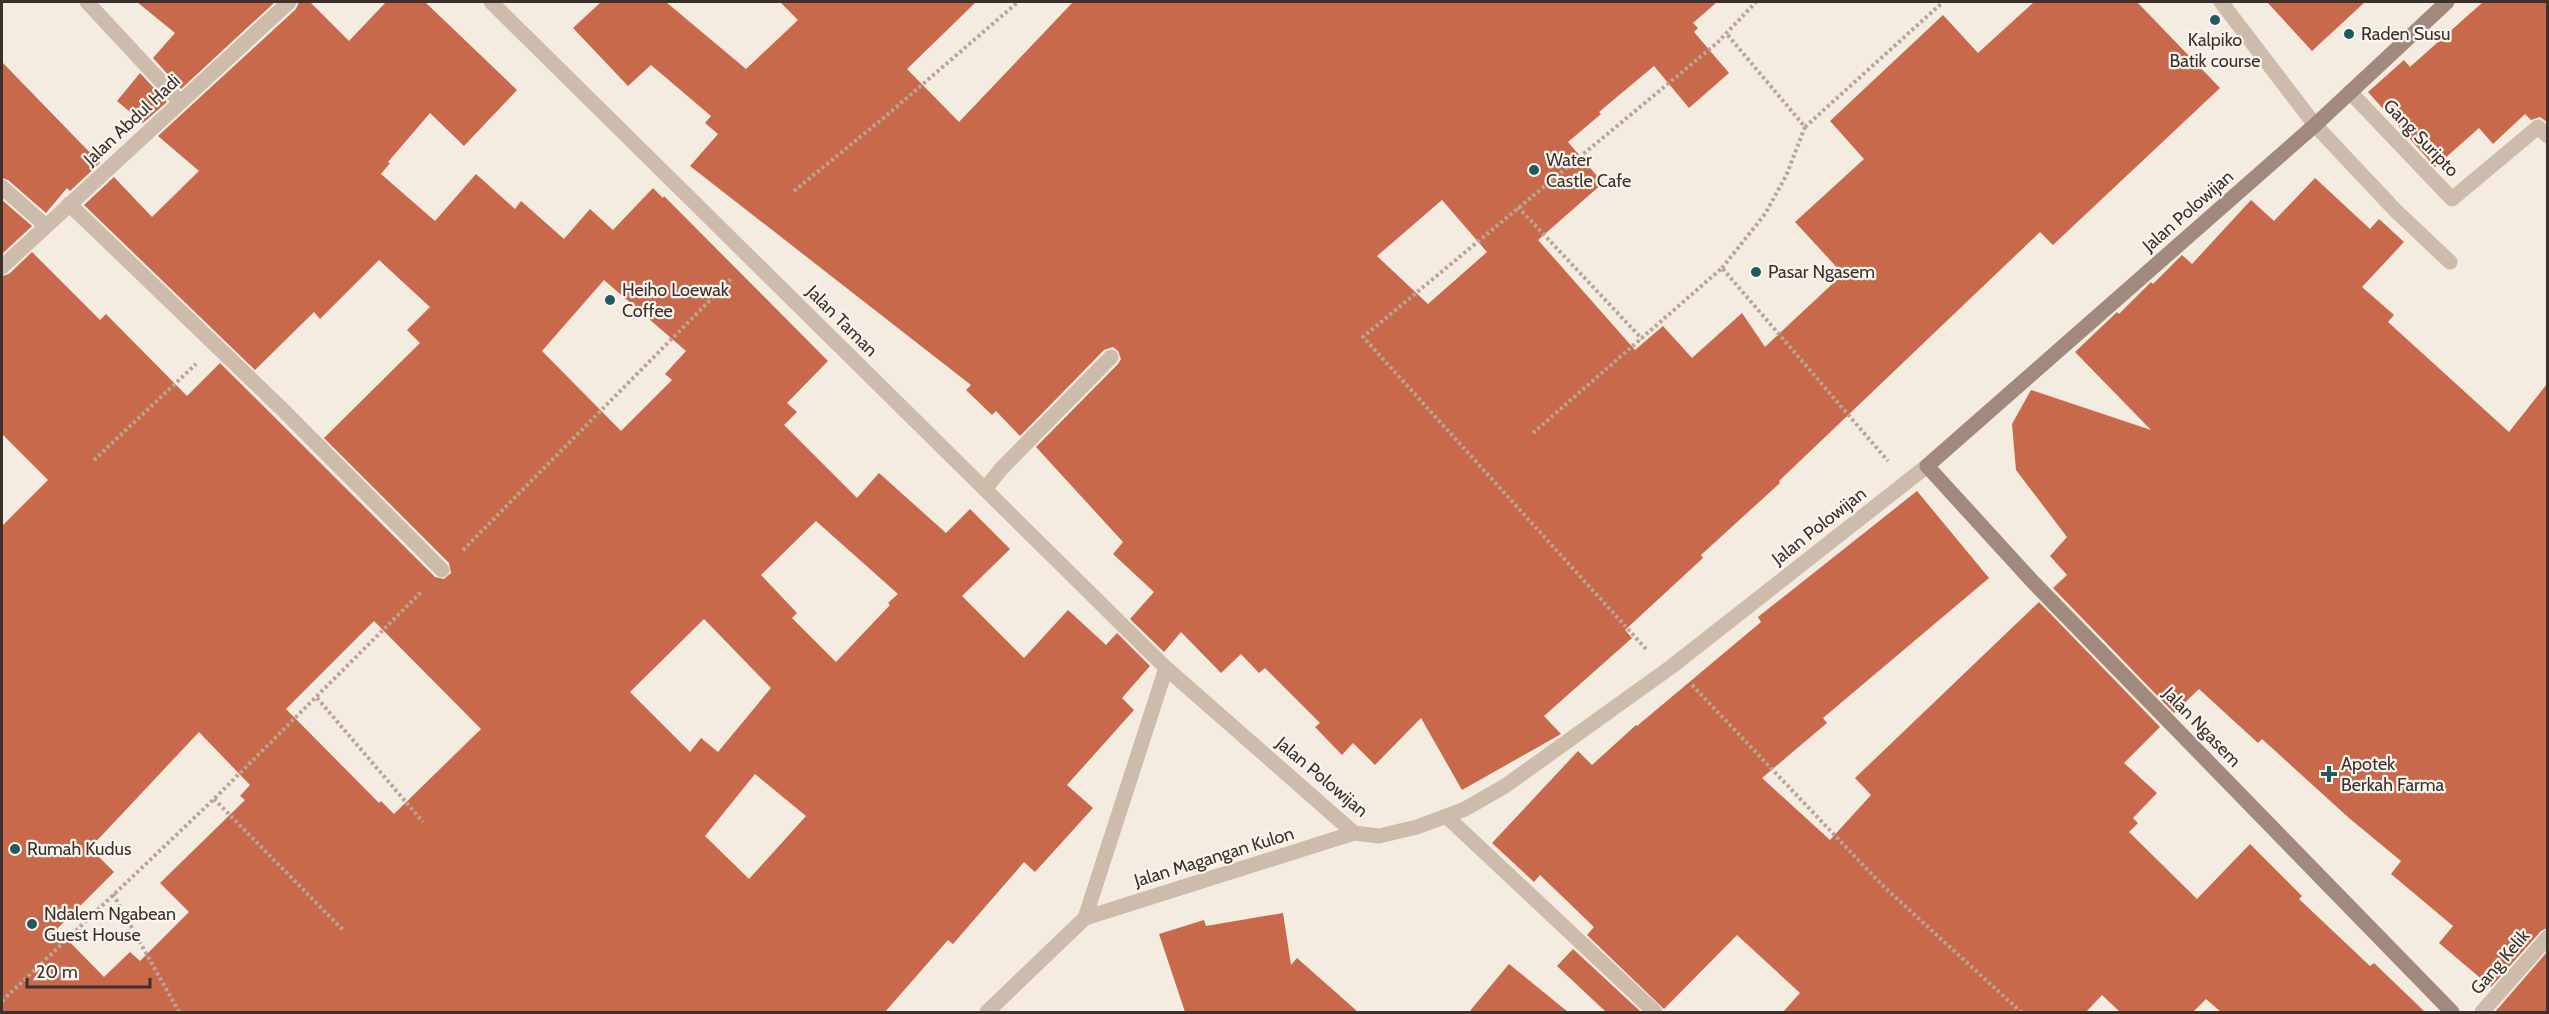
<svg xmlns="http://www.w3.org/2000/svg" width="2549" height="1014" font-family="Cabin,sans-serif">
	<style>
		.building { fill: #c8694b; fill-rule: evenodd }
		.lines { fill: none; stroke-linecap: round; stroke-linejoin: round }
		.path { stroke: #b9a596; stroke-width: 4; stroke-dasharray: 3 3; stroke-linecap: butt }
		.lane { stroke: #cdbbac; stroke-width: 15 }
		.street { stroke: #cdbbac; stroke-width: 15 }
		.secondary { stroke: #a18a7d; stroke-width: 15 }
		.poi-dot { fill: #1f5a5e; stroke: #fbf5ee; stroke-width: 2 }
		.labels { text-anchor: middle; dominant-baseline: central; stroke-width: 4.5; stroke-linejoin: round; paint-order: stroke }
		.poi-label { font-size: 18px; fill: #3b302b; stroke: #fbf5ee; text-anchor: start }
		.street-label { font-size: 18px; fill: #3b302b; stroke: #fbf5ee }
	</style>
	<rect width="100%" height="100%" fill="#f4ebe1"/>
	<!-- building -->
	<g class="building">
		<path d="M 137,2 L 275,2 L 181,89 L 153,58 L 175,33 Z"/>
		<path d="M 299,2 L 310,2 L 349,41 L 386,2 L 425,2 L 517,90 L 464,146 L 430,113 L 388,162 L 390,163 L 381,174 L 435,221 L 476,174 L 515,209 L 521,201 L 564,239 L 590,209 L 613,230 L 653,188 L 663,198 L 664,196 L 828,361 L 787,403 L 797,412 L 784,425 L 857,498 L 879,473 L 946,533 L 970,509 L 1010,549 L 962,596 L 1024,658 L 1068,610 L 1106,645 L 1117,633 L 1150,666 L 1122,698 L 1134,710 L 1067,785 L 1093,808 L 1035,872 L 1024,862 L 953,944 L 948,940 L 885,1012 L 2,1012 L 2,526 L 48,480 L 2,434 L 2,276 L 9,274 L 32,252 L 100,320 L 106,314 L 187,396 L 220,363 L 435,577 L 444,579 L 451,573 L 449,563 L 324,438 L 420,343 L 407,330 L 430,307 L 379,260 L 320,319 L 314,312 L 255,370 L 84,205 L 114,177 L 152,217 L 199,171 L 158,136 L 296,9 ZM 604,280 L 686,351 L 665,374 L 672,380 L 621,431 L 542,351 ZM 816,521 L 898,594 L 888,603 L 890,605 L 836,662 L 792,618 L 797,613 L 761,575 ZM 704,619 L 771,688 L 718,752 L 701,738 L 690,752 L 630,692 ZM 374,621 L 481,729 L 394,814 L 381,801 L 379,803 L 286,709 ZM 199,732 L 250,785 L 240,796 L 245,800 L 160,883 L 189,912 L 140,961 L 130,952 L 104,977 L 57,929 L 114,872 L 90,848 ZM 755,774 L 806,816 L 749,879 L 705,836 Z"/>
		<path d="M 601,2 L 666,2 L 746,69 L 798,20 L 780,2 L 976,2 L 907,69 L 959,122 L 1073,2 L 1717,2 L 1693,23 L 1698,28 L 1694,32 L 1729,73 L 1689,108 L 1654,66 L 1599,112 L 1601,114 L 1568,142 L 1603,183 L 1538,240 L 1635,350 L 1663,326 L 1692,358 L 1742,313 L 1765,347 L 1843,274 L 1795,222 L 1864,159 L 1830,121 L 1943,15 L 1978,53 L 2034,2 L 2137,2 L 2220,88 L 2053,245 L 2040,232 L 1779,481 L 1780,483 L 1701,555 L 1703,558 L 1625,630 L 1632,638 L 1544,716 L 1561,734 L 1462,790 L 1421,718 L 1375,765 L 1353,743 L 1342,755 L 1315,727 L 1320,723 L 1265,668 L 1259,673 L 1241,654 L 1221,673 L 1181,632 L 1164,652 L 1130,619 L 1154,592 L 1113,554 L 1123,542 L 1036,447 L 1118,364 L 1121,359 L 1118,351 L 1113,347 L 1104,350 L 1020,436 L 996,411 L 992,415 L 966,390 L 971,385 L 690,166 L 718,134 L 705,123 L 711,116 L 651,65 L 628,86 L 573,28 ZM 1442,200 L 1487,252 L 1428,304 L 1377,256 Z"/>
		<path d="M 2267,2 L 2365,2 L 2312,51 Z"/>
		<path d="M 2483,2 L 2547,2 L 2547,122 L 2540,117 L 2531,120 L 2525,114 L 2493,144 L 2479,128 L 2435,167 L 2368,92 L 2404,60 L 2410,67 Z"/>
		<path d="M 2,62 L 100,163 L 70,191 L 67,188 L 46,213 L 8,180 L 2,178 Z"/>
		<path d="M 140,73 L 167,102 L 143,123 L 117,101 Z"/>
		<path d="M 2315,178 L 2370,229 L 2379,219 L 2404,242 L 2362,287 L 2394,315 L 2388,322 L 2509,432 L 2547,384 L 2547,928 L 2541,931 L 2491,987 L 2439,943 L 2453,926 L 2391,874 L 2401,861 L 2349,818 L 2262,739 L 2258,743 L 2199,689 L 2174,713 L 2053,588 L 2067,575 L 2050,556 L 2067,537 L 2016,470 L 2012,424 L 2031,390 L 2151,430 L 2075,352 L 2117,312 L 2119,314 L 2151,282 L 2153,284 L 2182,255 L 2192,264 L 2251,200 L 2274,221 Z"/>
		<path d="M 2,200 L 32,226 L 2,254 Z"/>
		<path d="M 1917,491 L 1989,578 L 1823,718 L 1827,723 L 1762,778 L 1830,840 L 1871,795 L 1855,778 L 2039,602 L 2160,727 L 2124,763 L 2157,793 L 2133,818 L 2138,823 L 2129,832 L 2197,899 L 2250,844 L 2302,896 L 2299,899 L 2370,966 L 2374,963 L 2425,1012 L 2221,1012 L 2206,999 L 2193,1012 L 2120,1012 L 2102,995 L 2086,1012 L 1783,1012 L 1800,993 L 1737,935 L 1664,1009 L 1587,935 L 1594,927 L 1540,875 L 1534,882 L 1492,843 L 1578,751 L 1592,765 L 1636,725 L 1637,726 L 1761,622 L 1758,617 Z"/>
		<path d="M 1283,913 L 1291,965 L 1297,958 L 1358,1012 L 1185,1012 L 1159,934 L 1204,920 L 1206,926 Z"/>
		<path d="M 1573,949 L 1641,1012 L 1606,1012 L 1557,966 Z"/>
		<path d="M 2547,952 L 2547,1012 L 2495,1012 Z"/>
		<path d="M 1509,964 L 1568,1012 L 1469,1012 Z"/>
	</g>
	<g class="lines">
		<!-- path -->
		<g class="path">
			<path d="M 1805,127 L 1943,2"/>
			<path d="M 794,191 L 887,115 L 1018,2"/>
			<path d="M 1518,207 L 1642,339"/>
			<path d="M 1722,268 L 1765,214 L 1786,176 L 1805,127 L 1726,33"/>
			<path d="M 1533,433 L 1722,268 L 1888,461"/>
			<path d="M 94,460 L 196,364"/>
			<path d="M 463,550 L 732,278"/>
			<path d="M 1646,649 L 1363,337 L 1717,43 L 1756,2"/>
			<path d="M 1692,685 L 1882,885 L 2021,1012"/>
			<path d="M 317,698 L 423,822"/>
			<path d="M 214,799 L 343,930"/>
			<path d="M 113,894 L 179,1012"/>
			<path d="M 2,1001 L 214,799 L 422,591"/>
		</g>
		<!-- lane -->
		<g class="lane">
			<path d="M 2221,2 L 2315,125 L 2395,210 L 2450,262"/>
			<path d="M 2,187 L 46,226"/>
			<path d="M 985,489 L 1001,469 L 1111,357"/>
		</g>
		<!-- street -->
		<g class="street">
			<path d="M 87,2 L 180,102"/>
			<path d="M 491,2 L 1166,668 L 1354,833 L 1379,836 L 1417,827 L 1465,809 L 1505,786 L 1671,667 L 1927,466"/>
			<path d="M 2350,92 L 2452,199 L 2538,127 L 2548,136"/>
			<path d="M 69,204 L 282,409 L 442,570"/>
			<path d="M 2,267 L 289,2"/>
			<path d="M 1166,668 L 1085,918 L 1354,833"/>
			<path d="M 1446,816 L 1655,1012"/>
			<path d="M 987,1012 L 1085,918"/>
			<path d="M 2482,1012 L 2548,937"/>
		</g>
		<!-- secondary -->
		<path class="secondary" d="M 2447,2 L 2315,125 L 1927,466 L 2033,582 L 2452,1012"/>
	</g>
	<!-- markers -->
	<g class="poi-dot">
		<circle cx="2215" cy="20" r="6"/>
		<circle cx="2349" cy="34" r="6"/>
		<circle cx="1534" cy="170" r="6"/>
		<circle cx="1756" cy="272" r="6"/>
		<circle cx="610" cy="300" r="6"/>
		<path d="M2326 765h6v6h6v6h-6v6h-6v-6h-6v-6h6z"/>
		<circle cx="15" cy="849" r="6"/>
		<circle cx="32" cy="924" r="6"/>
	</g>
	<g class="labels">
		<!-- poi labels -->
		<g class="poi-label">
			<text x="2361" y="34">Raden Susu</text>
			<text x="2215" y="40" text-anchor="middle">Kalpiko<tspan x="2215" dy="21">Batik course</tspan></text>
			<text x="1546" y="160">Water<tspan x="1546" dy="21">Castle Cafe</tspan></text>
			<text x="1768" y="272">Pasar Ngasem</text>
			<text x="622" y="290">Heiho Loewak<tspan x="622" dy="21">Coffee</tspan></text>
			<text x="2341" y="764">Apotek<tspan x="2341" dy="21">Berkah Farma</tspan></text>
			<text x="27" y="849">Rumah Kudus</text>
			<text x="44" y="914">Ndalem Ngabean<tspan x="44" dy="21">Guest House</tspan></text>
		</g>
		<!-- street labels -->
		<g class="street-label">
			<text transform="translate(132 120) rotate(-43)">Jalan Abdul Hadi</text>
			<text transform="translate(2421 138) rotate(46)">Gang Suripto</text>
			<text transform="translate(2188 211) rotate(-41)">Jalan Polowijan</text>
			<text transform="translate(842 321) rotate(45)">Jalan Taman</text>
			<text transform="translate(1819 526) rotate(-38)">Jalan Polowijan</text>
			<text transform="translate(2202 727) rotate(46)">Jalan Ngasem</text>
			<text transform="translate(1322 777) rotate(40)">Jalan Polowijan</text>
			<text transform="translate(1214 857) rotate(-17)">Jalan Magangan Kulon</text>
			<text transform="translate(2500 962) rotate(-49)">Gang Kelik</text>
		</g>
	</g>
	<!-- border -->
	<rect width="2549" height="1014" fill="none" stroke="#3b302b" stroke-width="6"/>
	<!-- scale -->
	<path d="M27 978v9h123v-9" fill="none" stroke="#3b302b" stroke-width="3"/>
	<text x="36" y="978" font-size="18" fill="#3b302b" stroke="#fbf5ee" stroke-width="4.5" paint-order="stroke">20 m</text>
</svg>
